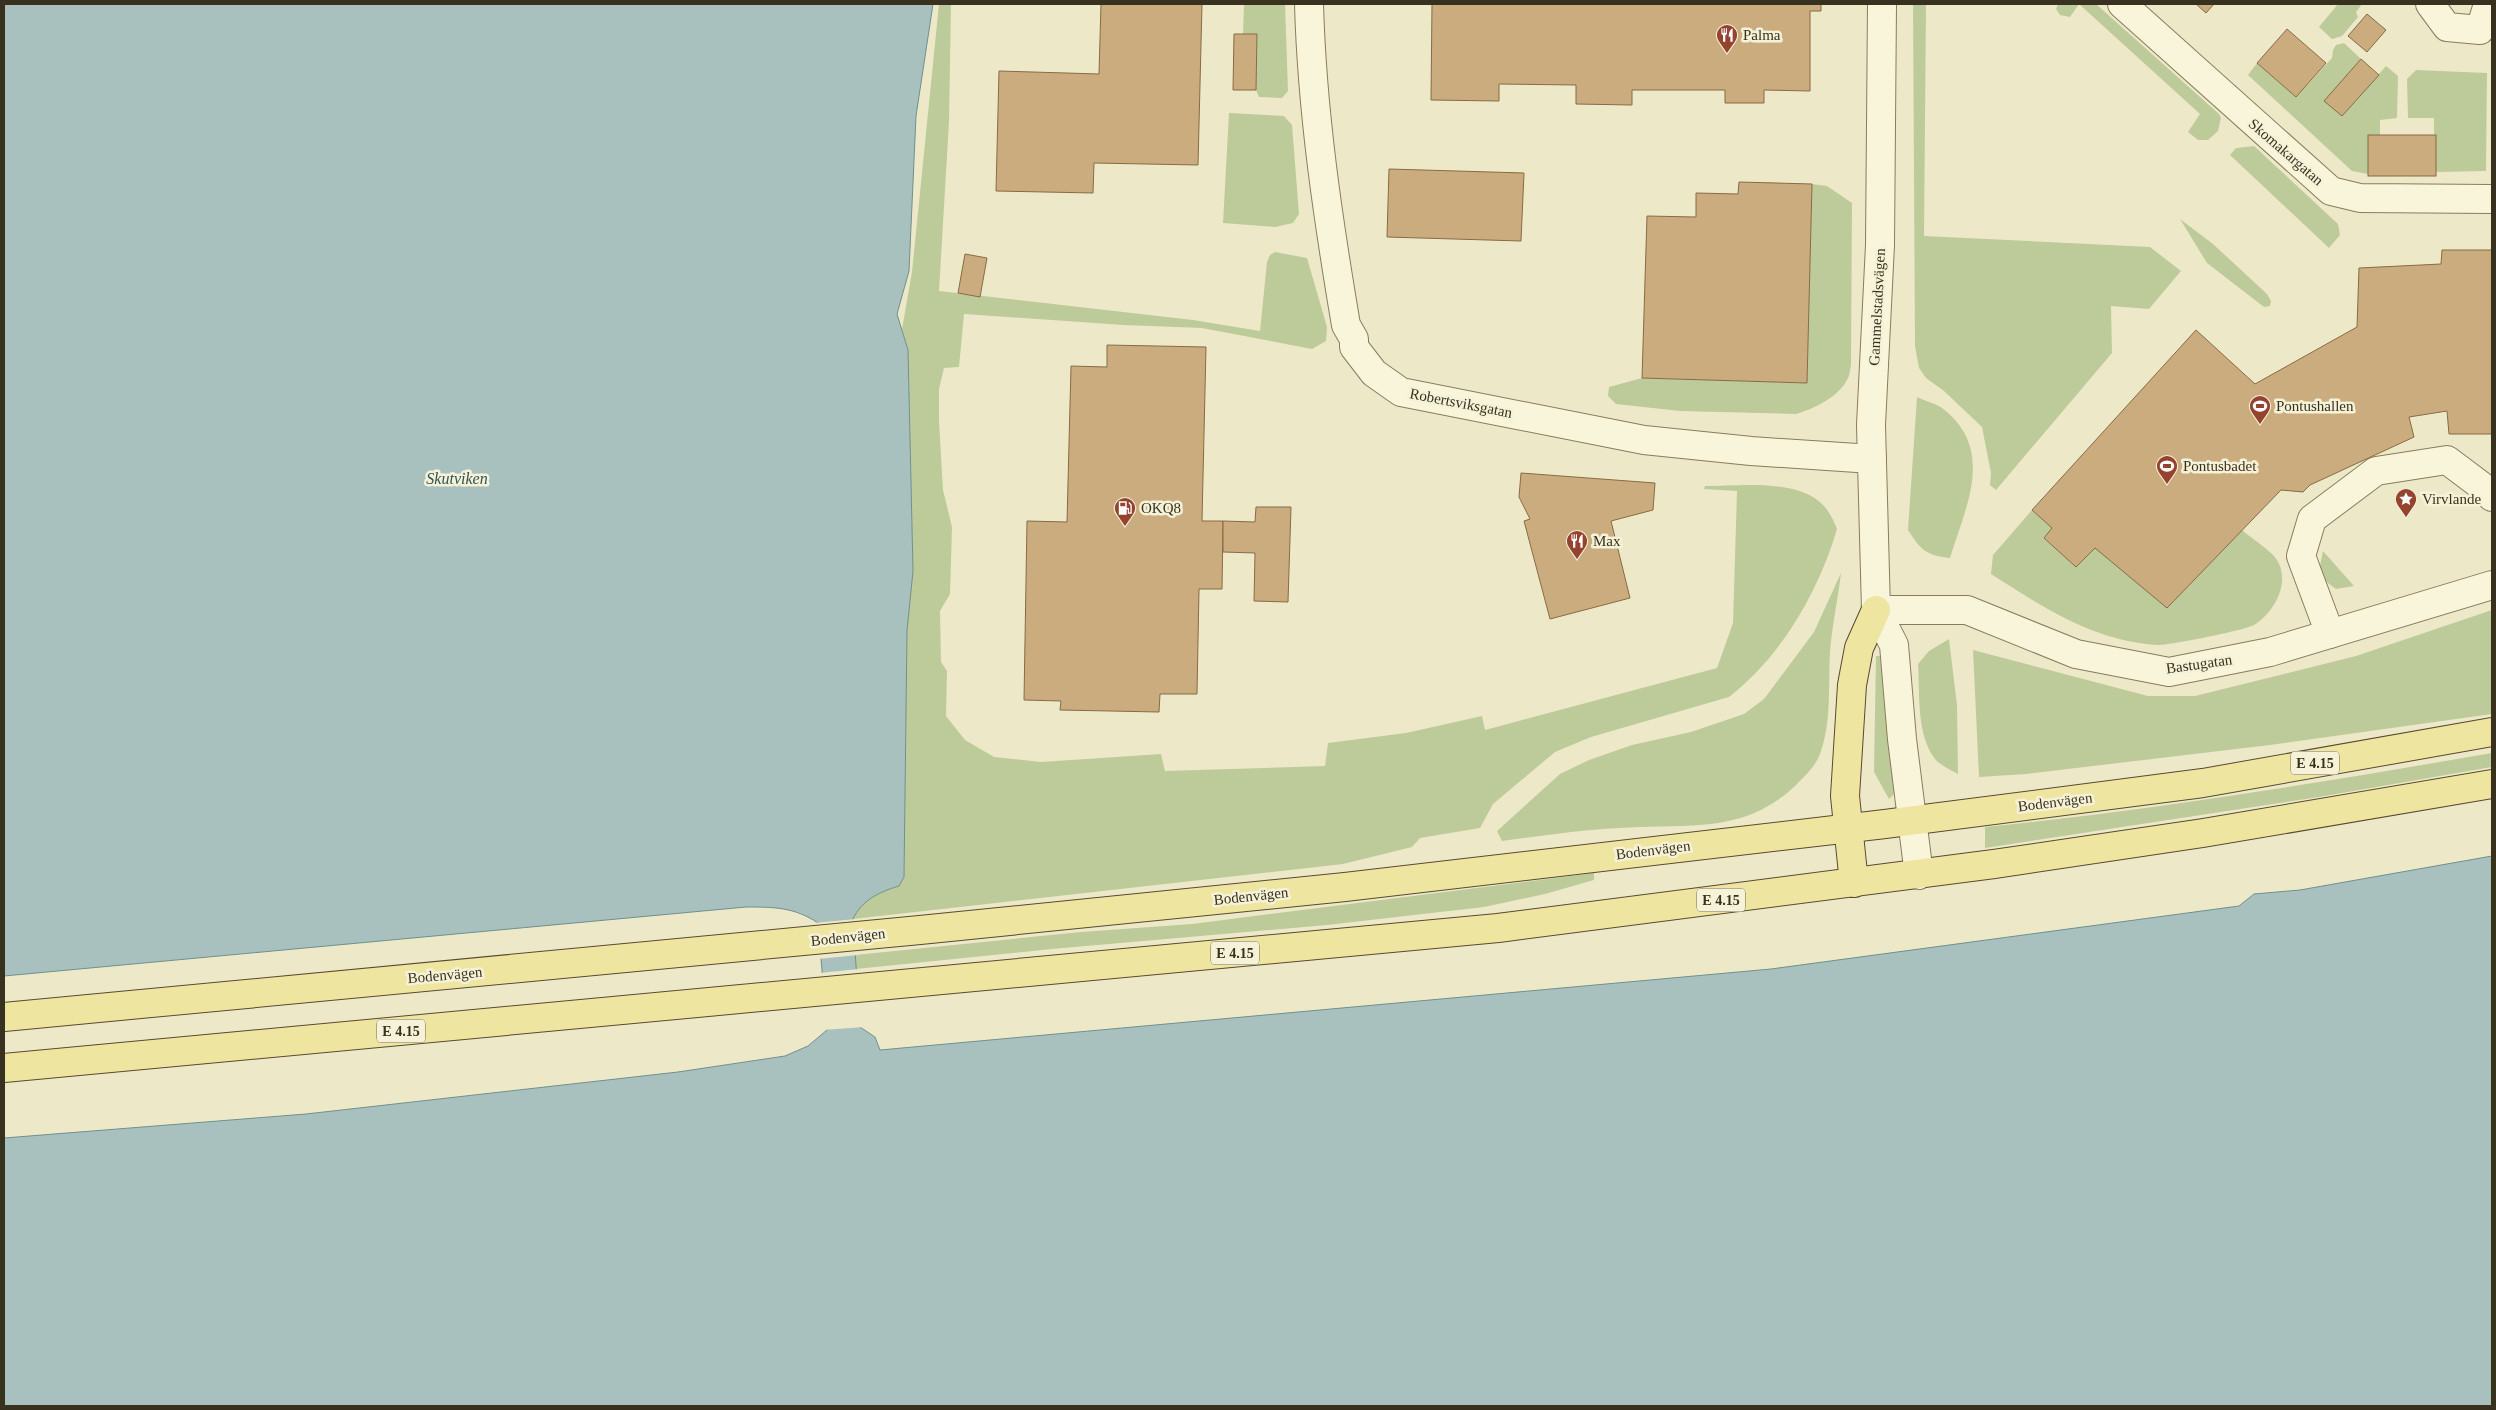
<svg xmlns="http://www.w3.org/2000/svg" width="2496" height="1410" font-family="Georgia,serif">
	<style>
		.green { fill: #bdcb9b }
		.water { fill: #a8c1bf; stroke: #6f908e }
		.pier { fill: #ede9c8 }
		.building { fill: #caac7f; stroke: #876b44 }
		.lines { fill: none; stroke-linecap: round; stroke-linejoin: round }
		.minor-casing { stroke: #887c5d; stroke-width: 30 }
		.major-casing { stroke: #574a31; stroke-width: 30 }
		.minor { stroke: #f8f5db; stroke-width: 28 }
		.major { stroke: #eee5a1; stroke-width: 28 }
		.labels { text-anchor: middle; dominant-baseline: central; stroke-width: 5; stroke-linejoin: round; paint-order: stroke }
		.shield { fill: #f5f2d7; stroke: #716b57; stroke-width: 1 }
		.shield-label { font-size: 14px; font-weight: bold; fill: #393120 }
		.poi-label { font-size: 15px; fill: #393120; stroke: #f5f2d7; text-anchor: start }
		.street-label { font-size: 15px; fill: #393120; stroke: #f5f2d7 }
		.water-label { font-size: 16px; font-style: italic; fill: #305358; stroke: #f5f2d7 }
	</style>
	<rect width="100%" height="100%" fill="#ede9c8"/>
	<!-- green -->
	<g class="green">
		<path d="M 939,4 L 951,4 L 949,122 L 939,291 L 1193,320 L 1260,331 L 1267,262 L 1270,255 L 1275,252 L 1307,258 L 1327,327 L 1326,341 L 1312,349 L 1202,328 L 1123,325 L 964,314 L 959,367 L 944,368 L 939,389 L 939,421 L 943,490 L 952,527 L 950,594 L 940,611 L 941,662 L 947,671 L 946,716 L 965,740 L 994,757 L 1041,762 L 1161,754 L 1165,771 L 1325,766 L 1328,743 L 1406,733 L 1482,716 L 1485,730 L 1717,668 L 1733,623 L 1737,491 L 1704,489 L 1705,486 C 1739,486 1800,478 1824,506 C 1830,513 1834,521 1837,529 C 1819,591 1781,657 1729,697 L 1591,737 L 1555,752 L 1493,804 L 1480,828 L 1420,838 L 1412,847 L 1343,864 L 853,919 C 862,900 879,892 899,886 L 904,877 L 907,631 L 913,571 L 908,350 L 902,329 L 912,272 Z"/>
		<path d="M 1244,4 L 1285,4 L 1288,91 L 1282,98 L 1259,97 L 1256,90 L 1257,35 L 1243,34 Z"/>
		<path d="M 1913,4 L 1926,4 L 1924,236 L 2150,247 L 2181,271 L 2149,309 L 2111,306 L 2112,353 L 1996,490 L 1990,485 L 1991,473 L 1982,427 L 1944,391 L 1926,378 L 1919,368 L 1915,346 Z"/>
		<path d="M 2058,4 L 2096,4 L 2219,114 L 2221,118 L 2218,131 L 2208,140 L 2198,140 L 2188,132 L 2200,114 L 2079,4 L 2070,17 L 2060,15 L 2056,9 Z"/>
		<path d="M 2338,4 L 2362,4 L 2356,12 L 2358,17 L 2342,36 L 2332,39 L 2319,27 Z"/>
		<path d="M 2344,43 L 2361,59 L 2325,101 L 2342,116 L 2386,66 L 2398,76 L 2397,118 L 2380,120 L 2380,135 L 2368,135 L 2368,174 L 2352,171 L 2248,75 L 2257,63 L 2296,97 L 2332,58 L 2333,50 L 2336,45 Z"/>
		<path d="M 2416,70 L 2487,73 L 2486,171 L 2436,172 L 2436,135 L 2434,134 L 2434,118 L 2408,118 L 2407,79 Z"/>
		<path d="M 1229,113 L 1284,116 L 1292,125 L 1299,214 L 1293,223 L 1275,227 L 1223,223 Z"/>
		<path d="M 2254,146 L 2338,224 L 2340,235 L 2329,248 L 2230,155 L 2236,148 Z"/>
		<path d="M 1812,184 L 1827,186 L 1852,203 L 1851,365 C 1850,369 1850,376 1847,380 C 1838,397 1814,409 1796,414 L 1680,411 L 1616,404 L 1608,396 L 1609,387 L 1642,378 L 1807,383 Z"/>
		<path d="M 2180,219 L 2213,244 L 2267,294 L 2271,301 L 2270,306 L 2264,307 L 2207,263 Z"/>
		<path d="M 1917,397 C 1925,401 1935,403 1942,408 C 1996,449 1966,506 1950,558 C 1925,555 1921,550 1908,530 Z"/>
		<path d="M 2032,510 L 2052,528 L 2044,538 L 2076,567 L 2095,548 L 2242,530 C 2251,538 2272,551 2277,560 C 2291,583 2274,613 2254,625 C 2246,630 2166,646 2157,645 C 2091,640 2045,608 1991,574 L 1993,555 Z"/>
		<path d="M 2323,551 L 2354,586 L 2336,589 L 2324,580 L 2320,566 Z"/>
		<path d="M 1841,573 C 1838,599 1832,626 1830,652 C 1828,685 1832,722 1820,754 C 1815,767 1804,777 1795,786 C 1742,836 1683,823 1619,828 C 1579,830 1541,836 1502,841 L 1497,831 L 1560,774 L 1589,760 L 1632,745 L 1691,732 L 1744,714 L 1764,699 L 1814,632 Z"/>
		<path d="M 2492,610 L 2492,714 L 2270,745 L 2026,774 L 1979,777 L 1973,650 L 2148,696 L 2195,696 L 2356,656 Z"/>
		<path d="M 1949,639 L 1957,705 L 1958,774 C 1951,770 1941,766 1935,759 C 1916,734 1920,694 1918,664 L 1929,651 Z"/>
		<path d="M 1876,656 L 1880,656 L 1894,794 L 1889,799 L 1874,772 Z"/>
		<path d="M 2492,753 L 2492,767 L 2319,797 L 1985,848 L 1985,827 C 2155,810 2324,782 2492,753 Z"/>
		<path d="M 1594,873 L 1594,880 L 1545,894 L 1484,907 L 1327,925 L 1052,949 L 856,969 L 855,955 L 1081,932 L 1192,924 Z"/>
	</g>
	<!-- water -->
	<path class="water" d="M 4,4 L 933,4 L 916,116 L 909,271 L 897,314 L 908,350 L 913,571 L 907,631 L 904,877 L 899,886 C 879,892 862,900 853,919 L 860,1027 L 875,1037 L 880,1050 L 1771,969 L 2239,906 L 2254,894 L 2300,890 L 2492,856 L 2492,1406 L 4,1406 L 4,1138 L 306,1114 L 678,1072 L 785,1056 L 808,1046 L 827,1030 L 818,923 C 794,907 774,907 746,907 L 4,976 Z"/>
	<!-- pier -->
	<g class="pier">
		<path d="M 856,919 L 858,955 L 818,959 L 814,923 Z"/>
		<path d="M 859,969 L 864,1027 L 823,1030 L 824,1029 L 820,973 Z"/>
	</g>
	<!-- building -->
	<g class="building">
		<path d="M 1101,4 L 1202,4 L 1198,165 L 1094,163 L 1093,193 L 996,191 L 999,71 L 1099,74 Z"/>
		<path d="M 1432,4 L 1821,4 L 1821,11 L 1810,11 L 1810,91 L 1764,90 L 1764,103 L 1725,103 L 1725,90 L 1632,90 L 1632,105 L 1576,104 L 1576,85 L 1499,84 L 1499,101 L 1431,100 Z"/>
		<path d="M 2196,4 L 2214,4 L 2206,13 Z"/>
		<path d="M 2367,14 L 2386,30 L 2367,52 L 2348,36 Z"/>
		<path d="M 2287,29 L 2326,63 L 2296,97 L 2257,63 Z"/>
		<path d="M 1234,34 L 1257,34 L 1256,90 L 1233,90 Z"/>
		<path d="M 2361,59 L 2379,75 L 2342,116 L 2324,101 Z"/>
		<rect x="2368" y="135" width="68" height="41"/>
		<path d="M 1389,169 L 1524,173 L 1521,241 L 1387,237 Z"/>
		<path d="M 1739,182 L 1812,184 L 1807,383 L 1642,378 L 1647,216 L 1696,217 L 1696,193 L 1738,194 Z"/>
		<path d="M 2442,250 L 2492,250 L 2492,434 L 2449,434 L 2447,411 L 2409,417 L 2414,437 L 2310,485 L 2303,492 L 2281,490 L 2167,608 L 2095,548 L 2076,567 L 2044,538 L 2052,528 L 2032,510 L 2196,330 L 2255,384 L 2357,327 L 2359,268 L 2441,264 Z"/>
		<path d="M 965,254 L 987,258 L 980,297 L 958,293 Z"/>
		<path d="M 1107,345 L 1206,347 L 1202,521 L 1223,521 L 1222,589 L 1199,589 L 1197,694 L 1160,694 L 1159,712 L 1060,710 L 1061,701 L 1024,700 L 1027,521 L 1067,522 L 1071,366 L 1107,367 Z"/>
		<path d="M 1521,473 L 1655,483 L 1653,510 L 1611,521 L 1630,598 L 1550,619 L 1524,521 L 1530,519 L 1519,497 Z"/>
		<path d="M 1256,507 L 1291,507 L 1288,602 L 1254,601 L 1255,553 L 1223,552 L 1223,521 L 1255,522 Z"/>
	</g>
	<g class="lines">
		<!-- minor casing -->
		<g class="minor-casing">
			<g id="minor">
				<path d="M 1309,4 C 1312,112 1328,219 1346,325 L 1354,339 L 1354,347 L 1374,373 L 1401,392 L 1644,440 L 1751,451 L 1872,459"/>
				<path d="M 1882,4 L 1880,245 L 1871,425 L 1876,610 L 1894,645 L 1902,739 L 1919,875"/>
				<path d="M 2122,4 L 2331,191 L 2360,198 L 2492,199"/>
				<path d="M 2430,4 L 2447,27 L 2480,30 L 2488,4"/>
				<path d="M 1876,610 L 1967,610 L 2076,654 L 2169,672 L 2270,652 L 2492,585"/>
				<path d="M 2330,634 L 2301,556 L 2312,519 L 2376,471 L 2447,460 L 2491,493 L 2492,497"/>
			</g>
		</g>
		<!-- major casing -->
		<g class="major-casing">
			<g id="major">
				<path d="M 1854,883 L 1845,796 L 1852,685 L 1859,648 L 1876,610"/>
				<path d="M 4,1017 L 920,930 L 1345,887 L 1885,824 L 2203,783 L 2492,732"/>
				<path d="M 4,1068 L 1498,928 L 1994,864 L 2203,833 L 2492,784"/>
			</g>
		</g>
		<!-- minor -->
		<use href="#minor" class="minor"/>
		<!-- major -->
		<use href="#major" class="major"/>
	</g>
	<!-- icons -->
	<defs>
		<g id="restaurant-pin" transform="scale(1.125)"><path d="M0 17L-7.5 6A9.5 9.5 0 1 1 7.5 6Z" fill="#95422f" stroke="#f5f2d7"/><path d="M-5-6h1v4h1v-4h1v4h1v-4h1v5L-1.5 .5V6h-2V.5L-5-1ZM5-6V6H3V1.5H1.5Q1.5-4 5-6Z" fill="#fff"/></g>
		<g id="stadium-pin" transform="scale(1.125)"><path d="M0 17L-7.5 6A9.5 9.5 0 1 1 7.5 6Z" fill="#95422f" stroke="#f5f2d7"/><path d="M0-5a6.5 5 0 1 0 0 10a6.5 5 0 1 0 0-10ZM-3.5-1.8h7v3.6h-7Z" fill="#fff"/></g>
		<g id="sight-pin" transform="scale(1.125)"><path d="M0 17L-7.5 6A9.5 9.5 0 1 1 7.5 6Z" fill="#95422f" stroke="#f5f2d7"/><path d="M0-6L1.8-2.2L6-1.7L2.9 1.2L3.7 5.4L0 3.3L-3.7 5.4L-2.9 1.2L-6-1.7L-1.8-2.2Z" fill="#fff"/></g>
		<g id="fuel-pin" transform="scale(1.125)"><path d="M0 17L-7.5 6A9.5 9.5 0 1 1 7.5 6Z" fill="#95422f" stroke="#f5f2d7"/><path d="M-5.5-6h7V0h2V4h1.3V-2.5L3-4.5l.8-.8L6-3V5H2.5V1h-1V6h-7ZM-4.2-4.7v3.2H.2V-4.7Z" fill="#fff"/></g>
	</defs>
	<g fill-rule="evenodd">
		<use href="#restaurant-pin" x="1727" y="35"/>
		<use href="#stadium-pin" x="2260" y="406"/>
		<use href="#stadium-pin" x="2167" y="466"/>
		<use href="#sight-pin" x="2406" y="499"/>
		<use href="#fuel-pin" x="1125" y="508"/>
		<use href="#restaurant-pin" x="1577" y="541"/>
	</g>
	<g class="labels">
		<!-- shield labels -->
		<g class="shield">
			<rect x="2291" y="751.5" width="48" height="23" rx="4"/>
			<rect x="1697" y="888.5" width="48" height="23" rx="4"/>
			<rect x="1211" y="941.5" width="48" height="23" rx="4"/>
			<rect x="377" y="1019.5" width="48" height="23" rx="4"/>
		</g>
		<g class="shield-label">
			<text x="2315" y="763">E 4.15</text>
			<text x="1721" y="900">E 4.15</text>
			<text x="1235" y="953">E 4.15</text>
			<text x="401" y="1031">E 4.15</text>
		</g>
		<!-- poi labels -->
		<g class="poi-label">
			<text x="1743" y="35">Palma</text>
			<text x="2276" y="406">Pontushallen</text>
			<text x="2183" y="466">Pontusbadet</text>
			<text x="2422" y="499">Virvlande</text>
			<text x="1141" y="508">OKQ8</text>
			<text x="1593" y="541">Max</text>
		</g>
		<!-- street labels -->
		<g class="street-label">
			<text transform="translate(2286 152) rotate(41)">Skomakargatan</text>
			<text transform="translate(1877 307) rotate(-87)">Gammelstadsvägen</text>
			<text transform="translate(1461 403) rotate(11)">Robertsviksgatan</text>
			<text transform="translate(2199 664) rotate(-8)">Bastugatan</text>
			<text transform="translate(2055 802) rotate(-7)">Bodenvägen</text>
			<text transform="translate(1653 850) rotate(-7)">Bodenvägen</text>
			<text transform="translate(1251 896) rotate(-6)">Bodenvägen</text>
			<text transform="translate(848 937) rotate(-6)">Bodenvägen</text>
			<text transform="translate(445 975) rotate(-5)">Bodenvägen</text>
		</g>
		<!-- water labels -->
		<g class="water-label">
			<text x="457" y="478">Skutviken</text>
		</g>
	</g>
	<!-- border -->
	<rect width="2496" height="1410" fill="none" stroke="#393120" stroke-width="10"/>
</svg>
